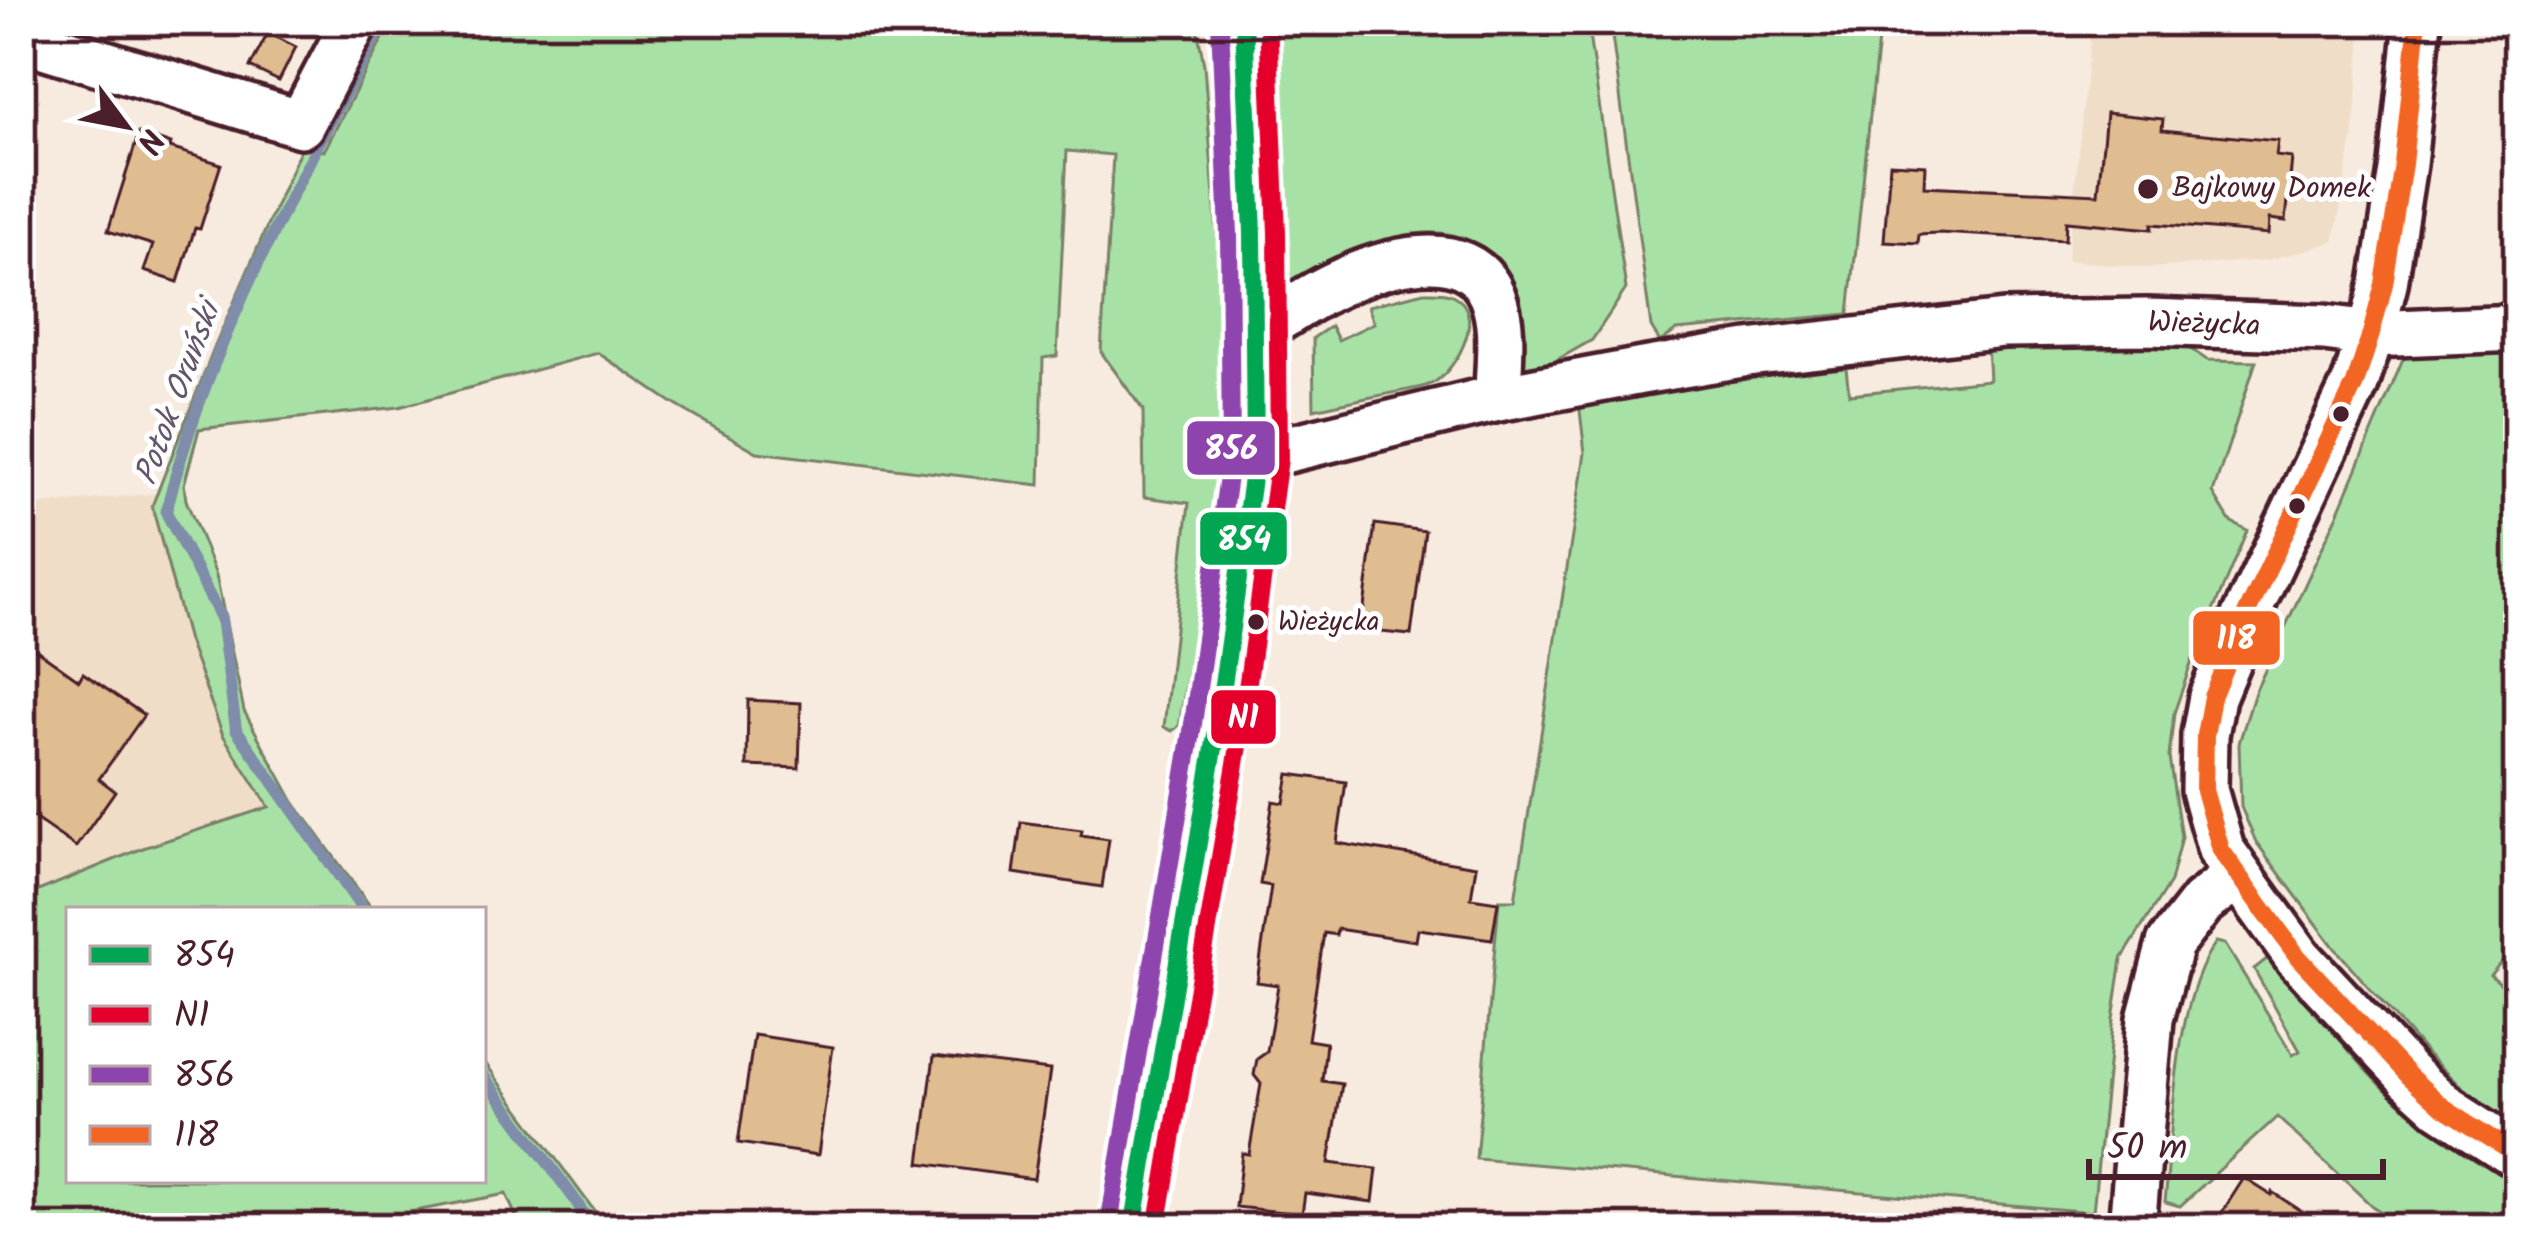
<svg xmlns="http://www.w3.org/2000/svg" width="2539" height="1249" font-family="Kalam,sans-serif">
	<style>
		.built { fill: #efddc7 }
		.green { fill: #a8e1a5; stroke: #798068; stroke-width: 3 }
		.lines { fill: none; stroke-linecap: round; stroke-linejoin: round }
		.stream { stroke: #7f8caa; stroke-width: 12 }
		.building { fill: #e0bc91; stroke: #4a1f2b; stroke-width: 3 }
		.minor-casing { stroke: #4a1f2b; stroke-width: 54 }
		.major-casing { stroke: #4a1f2b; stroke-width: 63 }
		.minor { stroke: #fff; stroke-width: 45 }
		.major { stroke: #f8e281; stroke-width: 54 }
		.bus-1-casing { stroke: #fff; stroke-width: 27 }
		.bus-2-casing { stroke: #fff; stroke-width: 27 }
		.bus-3-casing { stroke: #fff; stroke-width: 27 }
		.bus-4-casing { stroke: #fff; stroke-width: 27 }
		.bus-1 { stroke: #00a651; stroke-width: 18 }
		.bus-2 { stroke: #e4002b; stroke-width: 18 }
		.bus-3 { stroke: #8e44ad; stroke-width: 18 }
		.bus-4 { stroke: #f26522; stroke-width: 18 }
		.poi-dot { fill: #4a1f2b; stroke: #fff; stroke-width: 4.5 }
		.labels { text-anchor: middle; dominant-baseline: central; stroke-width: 10; stroke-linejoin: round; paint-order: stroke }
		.bus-label { font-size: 27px; fill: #4a1f2b; stroke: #fff; text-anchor: start }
		.poi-label { font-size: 30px; fill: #4a1f2b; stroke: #fff; text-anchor: start }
		.street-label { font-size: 30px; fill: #4a1f2b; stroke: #fff }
		.water-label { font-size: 33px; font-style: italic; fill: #64556b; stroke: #fff }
		.line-badge { stroke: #fff; stroke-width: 4.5 }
		.badge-label { font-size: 33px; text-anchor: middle; font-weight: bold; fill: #fff }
	</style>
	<rect width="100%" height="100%" fill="#f6ebde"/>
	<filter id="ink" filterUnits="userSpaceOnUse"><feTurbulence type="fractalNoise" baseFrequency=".00833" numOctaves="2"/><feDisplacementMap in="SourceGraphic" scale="24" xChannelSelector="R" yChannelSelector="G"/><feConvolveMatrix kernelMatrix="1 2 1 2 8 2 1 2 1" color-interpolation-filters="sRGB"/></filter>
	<g filter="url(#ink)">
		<!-- built -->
		<g class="built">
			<path d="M 2092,21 L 2363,21 L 2354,133 L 2334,242 L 2268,260 L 2150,268 L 2067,260 Z"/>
			<path d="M 159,493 L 152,506 L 188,641 L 223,735 L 270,807 L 143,848 L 21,898 L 21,507 Z"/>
		</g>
		<!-- green -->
		<g class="green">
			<path d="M 392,21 L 1196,21 L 1204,65 L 1225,342 L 1217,498 L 1179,726 L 1172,731 L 1164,727 L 1189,503 L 1144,497 L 1143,410 L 1101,352 L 1113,155 L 1067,151 L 1057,356 L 1043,358 L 1040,485 L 757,452 L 674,404 L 598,353 L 399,407 L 199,429 L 184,485 L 186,500 L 216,575 L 244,711 L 294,802 L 373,910 L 69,910 L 69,1180 L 483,1180 L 483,1060 L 607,1228 L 521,1228 L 506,1194 L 324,1228 L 31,1228 L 32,1218 L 21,1211 L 21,898 L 143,848 L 269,807 L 223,735 L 188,641 L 152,506 L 215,346 L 301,148 L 324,151 Z"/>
			<path d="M 1272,21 L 1587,21 L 1626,289 L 1592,340 L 1539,370 L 1516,373 C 1524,328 1527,273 1481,249 C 1471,244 1459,236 1448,234 C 1395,226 1326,260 1283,289 L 1277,285 Z"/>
			<path d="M 1610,21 L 1880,21 L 1849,314 L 1677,330 L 1660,342 L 1651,327 Z"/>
			<path d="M 1424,292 C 1434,292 1444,291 1452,295 C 1488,312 1458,367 1435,382 C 1425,388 1410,389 1398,392 C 1370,397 1342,403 1314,409 L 1313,338 L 1331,326 L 1338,340 L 1374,323 L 1368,306 Z"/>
			<path d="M 2138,342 L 2186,346 L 2207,360 L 2256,361 L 2213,493 L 2230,521 L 2247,530 L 2191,664 L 2174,713 L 2169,757 L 2181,837 L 2170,882 L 2122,959 L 2112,1026 L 2093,1212 L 1476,1159 L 1499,900 L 1515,900 L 1585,453 L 1579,402 L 1845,359 L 1849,394 L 1989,380 L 1987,345 Z"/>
			<path d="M 2518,351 L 2518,943 L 2490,975 L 2518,997 L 2518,1125 L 2468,1094 L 2424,1051 L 2334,947 L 2256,842 L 2241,807 L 2239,743 L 2255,692 L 2337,516 L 2405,355 Z"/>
			<path d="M 2216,942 L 2225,944 L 2293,1055 L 2300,1051 L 2254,969 L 2273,954 C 2309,1001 2345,1050 2387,1091 C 2425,1128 2471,1157 2518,1181 L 2518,1228 L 2406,1228 L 2372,1206 L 2277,1117 L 2180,1206 L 2165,1202 C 2173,1128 2173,1003 2216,942 Z"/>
		</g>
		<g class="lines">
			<!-- stream -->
			<g class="stream">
				<path d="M 363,910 L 236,729 L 221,618 L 166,512 C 208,339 301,178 384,21"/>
				<path d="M 483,1075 L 573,1197 L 593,1228"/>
			</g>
		</g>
		<!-- building -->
		<g class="building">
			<path d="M 268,33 L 296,47 L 279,81 L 250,67 Z"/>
			<path d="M 2106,113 L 2163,119 L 2162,130 L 2278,141 L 2276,156 L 2292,158 L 2286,221 L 2270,219 L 2269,234 L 2152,224 L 2152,229 L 2066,221 L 2065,240 L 1939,233 L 1919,234 L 1918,243 L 1884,241 L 1890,163 L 1925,165 L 1924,186 L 2098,194 Z"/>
			<path d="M 139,133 L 171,144 L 170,148 L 221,164 L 200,229 L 195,228 L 178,282 L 144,271 L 153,245 L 108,231 Z"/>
			<path d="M 1375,524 L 1425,531 L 1411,635 L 1361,630 Z"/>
			<path d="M 21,639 L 79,680 L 83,673 L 144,715 L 99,779 L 115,791 L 76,847 L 21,809 Z"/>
			<path d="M 748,700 L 801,703 L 799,768 L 747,766 Z"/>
			<path d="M 1289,774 L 1346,782 L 1337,843 L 1476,866 L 1471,898 L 1498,902 L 1492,939 L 1418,929 L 1416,941 L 1337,929 L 1336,935 L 1324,933 L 1308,1040 L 1326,1043 L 1322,1081 L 1342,1084 L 1329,1163 L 1377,1169 L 1373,1202 L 1305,1193 L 1302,1214 L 1236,1207 L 1242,1153 L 1249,1154 L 1261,1084 L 1254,1075 L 1257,1059 L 1267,1052 L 1278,985 L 1257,982 L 1271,886 L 1260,884 L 1273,801 L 1284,803 Z"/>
			<path d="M 1021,822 L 1082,830 L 1081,835 L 1109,839 L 1102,887 L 1014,873 Z"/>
			<path d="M 754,1035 L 833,1047 L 818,1155 L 738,1143 Z"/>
			<path d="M 934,1056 L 1050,1070 L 1034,1179 L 920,1163 Z"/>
			<path d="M 2244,1178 L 2271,1195 L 2272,1192 L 2327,1228 L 2212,1228 Z"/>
		</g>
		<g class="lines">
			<!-- minor casing -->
			<g class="minor-casing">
				<g id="minor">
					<path d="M 2418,21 L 2403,164 L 2384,284 L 2371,334 L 2355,384 L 2245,617 L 2212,697 L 2205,735 L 2204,790 L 2221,850 L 2298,957 L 2409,1076 L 2442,1106 L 2518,1155"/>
					<path d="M 21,38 L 301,124 L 355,21"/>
					<path d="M 1255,333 C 1281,317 1307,298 1335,285 C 1380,263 1467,235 1492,296 C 1505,327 1498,365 1498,398"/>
					<path d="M 1255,457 L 1498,398 L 1642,371 L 1748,353 L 2004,324 L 2147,322 L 2324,328 L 2371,334 L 2518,328"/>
					<path d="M 2132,1228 L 2150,1019 L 2170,944 L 2202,903 L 2237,876"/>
				</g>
			</g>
			<!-- major casing -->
			<g class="major-casing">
				<path id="major" d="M 1133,1228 L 1215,742 L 1255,457 L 1253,233 L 1244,21"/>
			</g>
			<!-- minor -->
			<use href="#minor" class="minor"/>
			<!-- major -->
			<use href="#major" class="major"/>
			<!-- bus-1 casing -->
			<g class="bus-1-casing">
				<path id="bus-1" d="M 1133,1228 L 1215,742 L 1255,457 L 1253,233 L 1244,21"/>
			</g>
			<!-- bus-2 casing -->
			<g class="bus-2-casing">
				<path id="bus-2" d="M 1157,1228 L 1239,746 L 1279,459 L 1277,233 L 1268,21"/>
			</g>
			<!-- bus-3 casing -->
			<g class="bus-3-casing">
				<path id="bus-3" d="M 1109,1224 L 1191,738 L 1231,455 L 1229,234 L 1220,22"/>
			</g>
			<!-- bus-4 casing -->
			<g class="bus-4-casing">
				<path id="bus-4" d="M 2418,21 L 2403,164 L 2384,284 L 2371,334 L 2355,384 L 2245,617 L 2212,697 L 2205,735 L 2204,790 L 2221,850 L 2298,957 L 2409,1076 L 2442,1106 L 2518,1155"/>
			</g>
			<!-- bus-1 -->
			<use href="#bus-1" class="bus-1"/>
			<!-- bus-2 -->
			<use href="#bus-2" class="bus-2"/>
			<!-- bus-3 -->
			<use href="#bus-3" class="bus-3"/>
			<!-- bus-4 -->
			<use href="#bus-4" class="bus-4"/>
		</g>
	</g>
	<!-- markers -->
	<g class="poi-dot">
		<circle cx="2148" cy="189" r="12"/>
		<circle cx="2341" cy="414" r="10"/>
		<circle cx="2297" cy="506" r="10"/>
		<circle cx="1256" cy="622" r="10"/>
	</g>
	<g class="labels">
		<!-- bus labels -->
		<g class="bus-label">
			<text x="1278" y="622">Wieżycka</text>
		</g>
		<!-- poi labels -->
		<g class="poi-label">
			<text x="2172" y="189">Bajkowy Domek</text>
		</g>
		<!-- street labels -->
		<g class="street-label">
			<text transform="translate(2204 325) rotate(2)">Wieżycka</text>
		</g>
		<!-- water labels -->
		<g class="water-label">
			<text transform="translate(179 394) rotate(-70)">Potok Oruński</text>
		</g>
	</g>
	<g class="line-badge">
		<rect x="1185" y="419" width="92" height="58" rx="12" fill="#8e44ad"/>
		<rect x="1198" y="510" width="91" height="57" rx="12" fill="#00a651"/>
		<rect x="2191" y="609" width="91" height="58" rx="12" fill="#f26522"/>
		<rect x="1209" y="688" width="69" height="58" rx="12" fill="#e4002b"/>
	</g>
	<g class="badge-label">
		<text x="1231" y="459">856</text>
		<text x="1244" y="550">854</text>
		<text x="2236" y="649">118</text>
		<text x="1243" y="728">N1</text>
	</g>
	<!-- margin -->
	<rect width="2539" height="1249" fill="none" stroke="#fff" stroke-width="72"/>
	<rect x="36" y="36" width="2467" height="1177" fill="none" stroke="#4a1f2b" stroke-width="4.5" filter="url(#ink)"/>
	<!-- legend -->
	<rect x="66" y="907" width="420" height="276" fill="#ffffff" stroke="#b7a5aa" stroke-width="3"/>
	<rect x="90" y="946" width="60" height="18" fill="#00a651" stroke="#b7a5aa" stroke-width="3"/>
	<text x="174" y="967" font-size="36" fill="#4a1f2b">854</text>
	<rect x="90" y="1006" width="60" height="18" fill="#e4002b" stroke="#b7a5aa" stroke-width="3"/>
	<text x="174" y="1027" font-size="36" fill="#4a1f2b">N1</text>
	<rect x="90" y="1066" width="60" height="18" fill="#8e44ad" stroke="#b7a5aa" stroke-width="3"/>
	<text x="174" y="1087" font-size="36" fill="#4a1f2b">856</text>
	<rect x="90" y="1126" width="60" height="18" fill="#f26522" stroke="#b7a5aa" stroke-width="3"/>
	<text x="174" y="1147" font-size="36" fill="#4a1f2b">118</text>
	<!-- north arrow -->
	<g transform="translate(126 126) rotate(122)" stroke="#ffffff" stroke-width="9" paint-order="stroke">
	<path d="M0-9L21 45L0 30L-21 45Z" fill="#4a1f2b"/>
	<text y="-18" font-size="33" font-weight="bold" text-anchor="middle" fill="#4a1f2b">N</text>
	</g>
	<!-- scale -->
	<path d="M2089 1159v18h294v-18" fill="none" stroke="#4a1f2b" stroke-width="6"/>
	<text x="2107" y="1159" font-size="36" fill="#4a1f2b" stroke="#ffffff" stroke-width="9" paint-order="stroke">50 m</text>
</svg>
